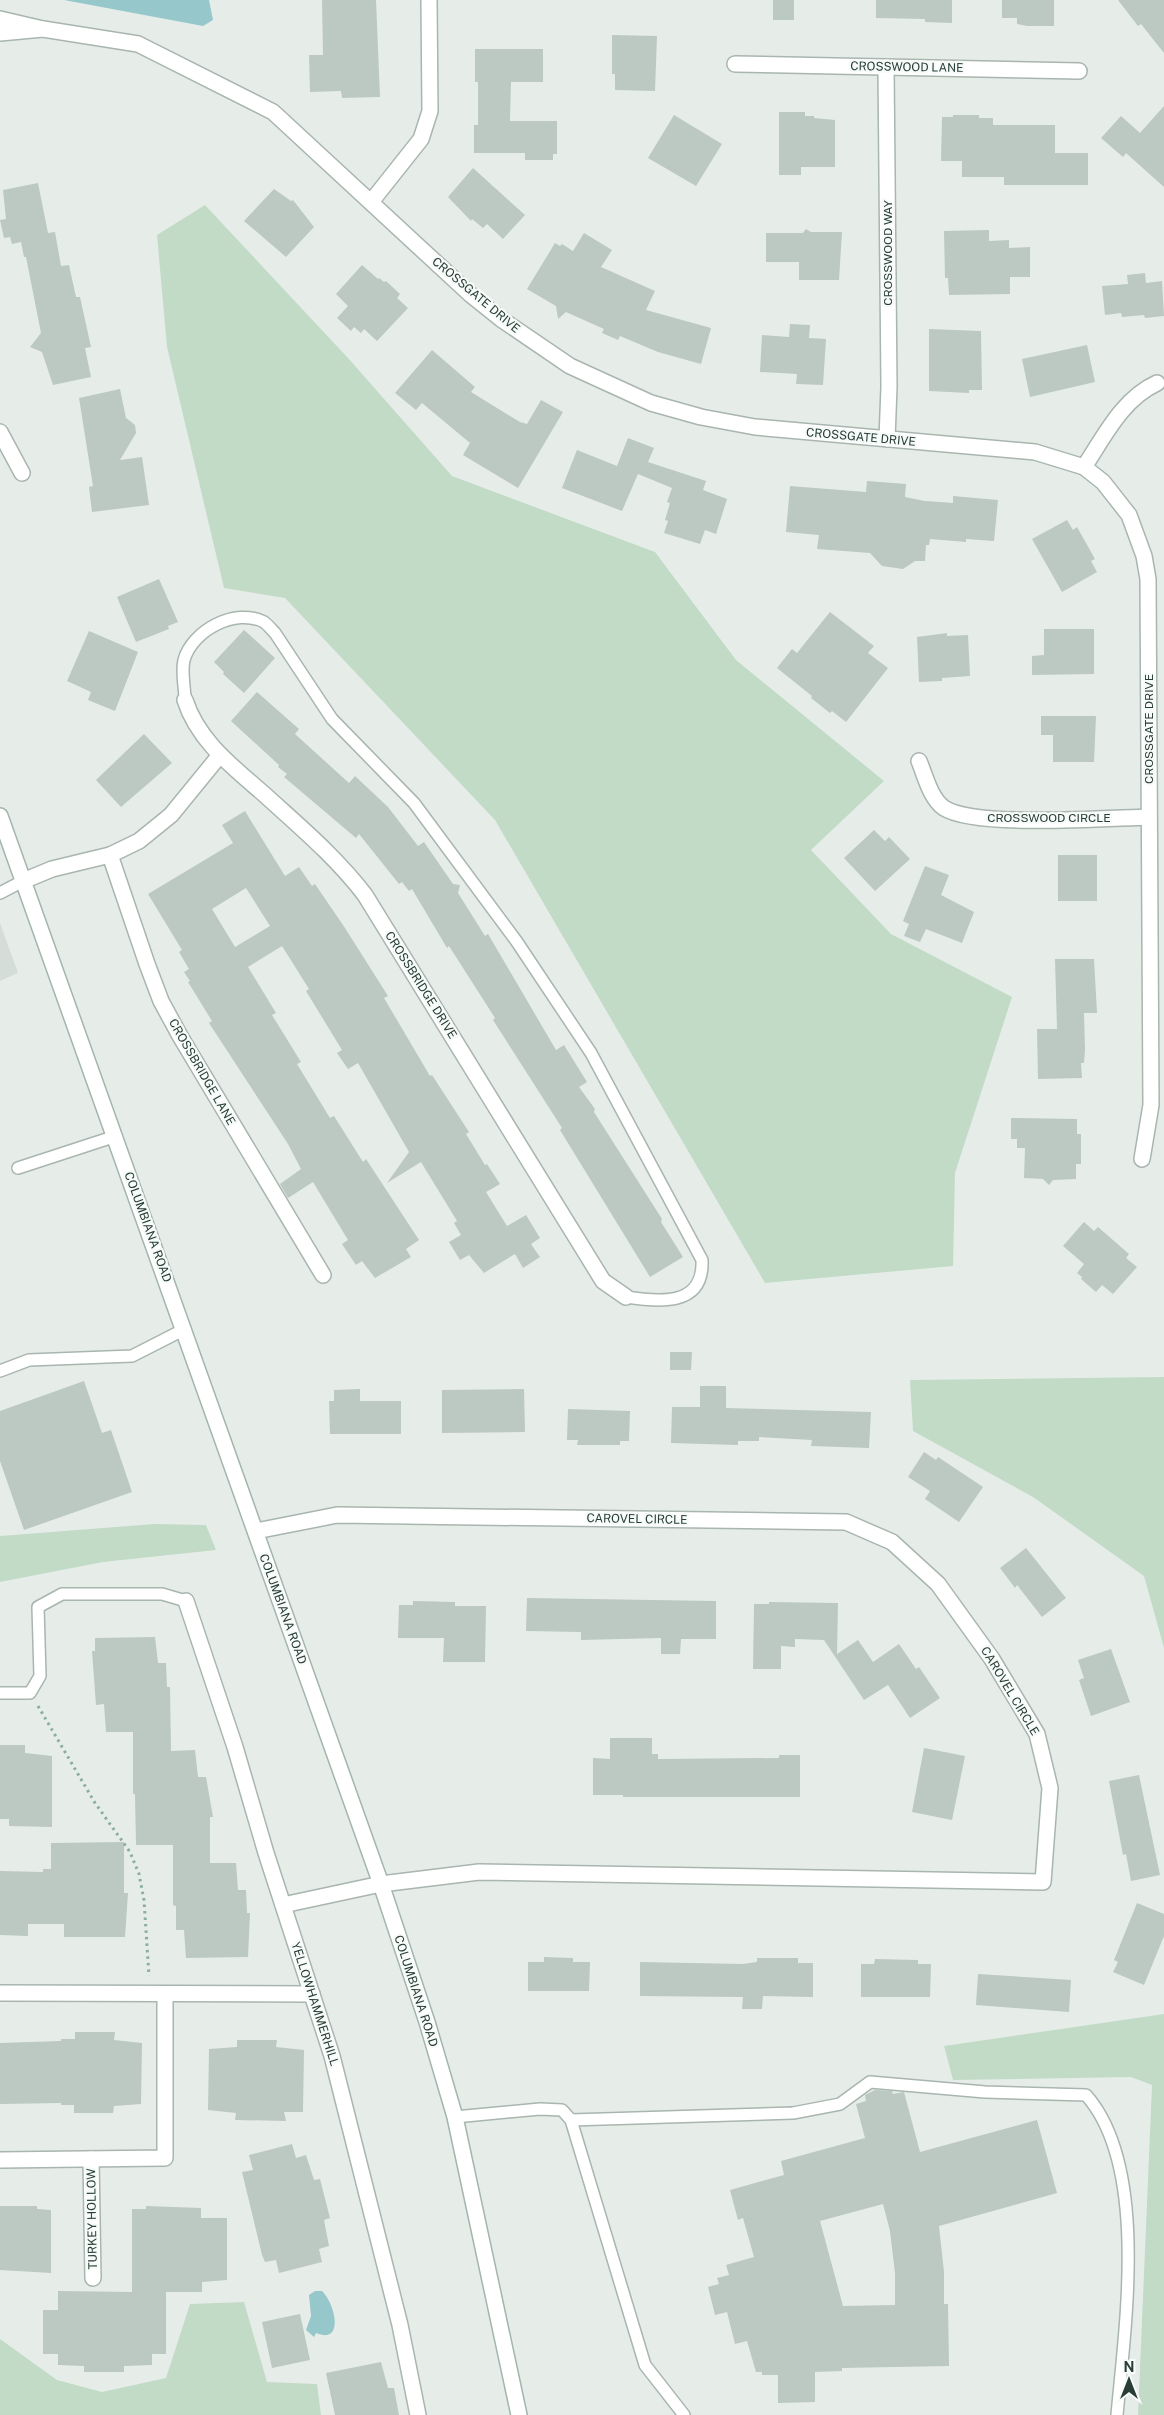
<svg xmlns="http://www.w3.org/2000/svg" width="1164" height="2415" font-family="'Public Sans',sans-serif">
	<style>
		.built { fill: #d4ddd8 }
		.green { fill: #c2dbc7 }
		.water { fill: #95c7cb }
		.building { fill: #bcc8c2; fill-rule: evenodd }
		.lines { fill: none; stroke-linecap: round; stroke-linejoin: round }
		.lane-casing { stroke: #a9b5af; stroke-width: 14 }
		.street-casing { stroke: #a9b5af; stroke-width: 18 }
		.secondary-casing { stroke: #a3b5ad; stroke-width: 18 }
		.path { stroke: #8aad9f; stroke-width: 3; stroke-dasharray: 2.5 4; stroke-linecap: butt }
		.lane { stroke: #fff; stroke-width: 11 }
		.street { stroke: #fff; stroke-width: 15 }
		.secondary { stroke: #fff; stroke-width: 15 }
		.labels { text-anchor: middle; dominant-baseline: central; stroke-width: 4.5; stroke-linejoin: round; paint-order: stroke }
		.street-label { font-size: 12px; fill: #273d35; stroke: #f6faf8 }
	</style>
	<rect width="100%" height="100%" fill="#e6ede9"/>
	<!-- built -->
	<path class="built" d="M 0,923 L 18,973 L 0,981 Z"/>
	<!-- green -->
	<g class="green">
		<path d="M 205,205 L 348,358 L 452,476 L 655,552 L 736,660 L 884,781 L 811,850 L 891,934 L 1012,997 L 955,1173 L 953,1266 L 765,1283 L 495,820 L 285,598 L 224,588 L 167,347 L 157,235 Z"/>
		<path d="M 1164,1377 L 1164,1648 L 1144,1576 L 1033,1497 L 913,1431 L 910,1380 Z"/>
		<path d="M 154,1524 L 206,1525 L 216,1550 L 103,1562 L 0,1582 L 0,1536 Z"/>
		<path d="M 1164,2014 L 1164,2415 L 1138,2415 L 1152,2085 L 1131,2077 L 953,2080 L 944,2046 Z"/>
		<path d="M 244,2302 L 267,2382 L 317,2384 L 321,2415 L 0,2415 L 0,2339 L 57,2380 L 102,2392 L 166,2378 L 190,2304 Z"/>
	</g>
	<!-- water -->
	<g class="water">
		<path d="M 64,0 L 209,0 L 213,20 L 203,26 Z"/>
		<path d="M 315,2291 L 322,2291 C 335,2303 345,2345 316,2333 L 314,2337 L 306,2330 L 311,2316 L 309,2295 Z"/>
	</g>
	<!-- building -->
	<g class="building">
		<path d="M 322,0 L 376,0 L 380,97 L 342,98 L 341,91 L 310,92 L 309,55 L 323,55 Z"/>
		<rect x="773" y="0" width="21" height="20"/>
		<path d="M 876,0 L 952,0 L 952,23 L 925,22 L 925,19 L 876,18 Z"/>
		<path d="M 1002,0 L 1054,0 L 1054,26 L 1027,26 L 1017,24 L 1017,18 L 1002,18 Z"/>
		<path d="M 1118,0 L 1164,0 L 1164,53 L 1141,24 L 1138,26 Z"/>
		<path d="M 612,35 L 657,36 L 655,91 L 615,90 L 615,74 L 612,74 Z"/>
		<path d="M 475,49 L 543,49 L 543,82 L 511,82 L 510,121 L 557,121 L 557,154 L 553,154 L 553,160 L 525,160 L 525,153 L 474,153 L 474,125 L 478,125 L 478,82 L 475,82 Z"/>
		<path d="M 1164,106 L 1164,187 L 1126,153 L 1123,157 L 1101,138 L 1121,116 L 1140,133 Z"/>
		<path d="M 779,112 L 805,112 L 805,116 L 814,116 L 814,118 L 835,120 L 835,167 L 801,167 L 801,175 L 779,175 Z"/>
		<path d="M 674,115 L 722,144 L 696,186 L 648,158 Z"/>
		<path d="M 953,115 L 979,115 L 979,118 L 993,118 L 993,125 L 1055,125 L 1055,153 L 1088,153 L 1088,185 L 1004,185 L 1004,177 L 962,177 L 962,161 L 941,161 L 942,117 L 953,117 Z"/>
		<path d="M 473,168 L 525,215 L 503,239 L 487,224 L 483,228 L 472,219 L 471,221 L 448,197 Z"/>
		<path d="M 38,183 L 48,233 L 55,232 L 61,266 L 69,265 L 76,297 L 80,297 L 91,347 L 85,348 L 91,377 L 53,385 L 42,352 L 30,347 L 41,333 L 26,257 L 24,257 L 21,242 L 12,244 L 10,237 L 4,238 L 0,220 L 6,219 L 3,190 Z"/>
		<path d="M 274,189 L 291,201 L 293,200 L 314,227 L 286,257 L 244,221 Z"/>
		<path d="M 806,229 L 811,232 L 842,232 L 839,280 L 799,280 L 799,262 L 766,262 L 766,233 L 803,233 Z"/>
		<path d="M 989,230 L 989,241 L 1009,240 L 1009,248 L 1030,247 L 1030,277 L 1010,277 L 1010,294 L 949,295 L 948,278 L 945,278 L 944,231 Z"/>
		<path d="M 584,233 L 612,250 L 601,267 L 655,291 L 646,310 L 711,328 L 701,364 L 658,352 L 620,336 L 618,340 L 602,333 L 604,329 L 566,312 L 558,319 L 556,306 L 527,289 L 555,243 L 560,246 L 562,244 L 573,251 Z"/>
		<path d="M 362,265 L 378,279 L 379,278 L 384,282 L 386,281 L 400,294 L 397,298 L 408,308 L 377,341 L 364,329 L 361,333 L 354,327 L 351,331 L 337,318 L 348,306 L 336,294 Z"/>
		<path d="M 1145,273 L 1146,283 L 1162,281 L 1164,316 L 1145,318 L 1144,315 L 1122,317 L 1121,313 L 1105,315 L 1102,286 L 1128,284 L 1127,275 Z"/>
		<path d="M 790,324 L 810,325 L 809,338 L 826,339 L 823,385 L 796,384 L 797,374 L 760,372 L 762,335 L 789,337 Z"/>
		<path d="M 929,329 L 981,331 L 982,390 L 969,390 L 969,393 L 929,391 Z"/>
		<path d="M 1087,345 L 1095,382 L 1030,397 L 1022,359 Z"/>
		<path d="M 432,350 L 475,387 L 471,392 L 520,422 L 527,424 L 541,400 L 563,412 L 518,488 L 463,455 L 470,443 L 422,403 L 416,410 L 395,393 Z"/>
		<path d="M 120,389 L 126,418 L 135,425 L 136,433 L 120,460 L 142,457 L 149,505 L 92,512 L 89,487 L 93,486 L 79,398 Z"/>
		<path d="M 628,438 L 654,448 L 648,462 L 706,481 L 703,490 L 727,499 L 716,534 L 705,530 L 700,544 L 664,533 L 668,521 L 665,520 L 670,503 L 667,502 L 672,488 L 638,474 L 622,511 L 562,488 L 577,450 L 617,466 Z"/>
		<path d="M 867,481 L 906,484 L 905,497 L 925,501 L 953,503 L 953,496 L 998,500 L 994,541 L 966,539 L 966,542 L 930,539 L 929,545 L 926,545 L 925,561 L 915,561 L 903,569 L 882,566 L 870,553 L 817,549 L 819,535 L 786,532 L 790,486 L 866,492 Z"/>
		<path d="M 1067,520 L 1073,530 L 1077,527 L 1095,559 L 1091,561 L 1097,572 L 1062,592 L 1032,539 Z"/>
		<path d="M 159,579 L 178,622 L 168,626 L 169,629 L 136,642 L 117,597 Z"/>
		<path d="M 830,612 L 874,646 L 868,653 L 888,668 L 846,722 L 832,711 L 830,713 L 811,698 L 812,696 L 777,668 L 792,649 L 797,653 Z"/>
		<path d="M 1044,629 L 1094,629 L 1094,674 L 1032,675 L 1032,656 L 1044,655 Z"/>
		<path d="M 244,630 L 275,658 L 244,693 L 223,674 L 224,672 L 214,662 Z"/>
		<path d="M 89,631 L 138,652 L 115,711 L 88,700 L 91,692 L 67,681 Z"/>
		<path d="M 947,633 L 947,636 L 968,635 L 970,676 L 942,678 L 942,681 L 919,682 L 917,637 Z"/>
		<path d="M 257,692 L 299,729 L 295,734 L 349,783 L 355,776 L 388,807 L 418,846 L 424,842 L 453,884 L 460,885 L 458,893 L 485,936 L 488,934 L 556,1050 L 564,1045 L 587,1082 L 579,1087 L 595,1109 L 594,1112 L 662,1219 L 661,1222 L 683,1257 L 650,1277 L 560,1130 L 562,1128 L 493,1020 L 495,1018 L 449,946 L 447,948 L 412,889 L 409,891 L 402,882 L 399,884 L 359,834 L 356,838 L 284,777 L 287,774 L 278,767 L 279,765 L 231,721 Z"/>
		<path d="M 1041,716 L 1096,716 L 1094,762 L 1053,762 L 1053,735 L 1041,735 Z"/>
		<path d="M 144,734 L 172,763 L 121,807 L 96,780 Z"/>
		<path d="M 245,811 L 285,876 L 299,867 L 312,886 L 315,884 L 345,928 L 388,996 L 384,998 L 430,1076 L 432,1075 L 469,1132 L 466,1134 L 485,1165 L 487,1164 L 500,1184 L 486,1192 L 507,1226 L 526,1215 L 540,1238 L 531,1244 L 540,1257 L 523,1268 L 515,1254 L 484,1273 L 469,1255 L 460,1260 L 449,1242 L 461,1235 L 454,1223 L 457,1221 L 421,1162 L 387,1183 L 409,1152 L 358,1063 L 348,1069 L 337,1053 L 342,1050 L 306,991 L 309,989 L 282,946 L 248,967 L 276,1013 L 272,1015 L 301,1062 L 297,1064 L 330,1118 L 334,1116 L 363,1162 L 366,1159 L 419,1240 L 406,1249 L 411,1257 L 375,1278 L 362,1261 L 356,1265 L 342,1244 L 348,1240 L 313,1182 L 288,1198 L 280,1184 L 301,1169 L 288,1144 L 209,1023 L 212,1021 L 188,982 L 190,981 L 184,972 L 189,969 L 179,952 L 182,950 L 148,894 L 233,843 L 222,825 ZM 246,888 L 270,926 L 235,947 L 212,909 Z"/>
		<path d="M 874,830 L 885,841 L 889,837 L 910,859 L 875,891 L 844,858 Z"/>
		<rect x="1058" y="855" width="39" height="46"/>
		<path d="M 925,866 L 949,875 L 941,895 L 974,912 L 962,943 L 926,929 L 920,942 L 904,936 L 909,924 L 903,921 Z"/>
		<path d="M 1055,959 L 1094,959 L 1097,1013 L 1084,1013 L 1085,1049 L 1084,1063 L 1081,1063 L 1082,1078 L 1038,1079 L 1037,1029 L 1057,1029 Z"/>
		<path d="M 1011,1118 L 1077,1119 L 1077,1134 L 1081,1134 L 1081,1164 L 1076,1164 L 1076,1179 L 1053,1180 L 1049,1185 L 1043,1179 L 1024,1178 L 1025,1148 L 1017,1148 L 1017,1139 L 1011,1139 Z"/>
		<path d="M 1084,1222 L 1094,1231 L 1098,1227 L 1129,1254 L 1126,1258 L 1137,1267 L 1113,1294 L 1102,1285 L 1096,1292 L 1081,1279 L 1082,1277 L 1077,1273 L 1084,1264 L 1063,1246 Z"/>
		<path d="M 670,1352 L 692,1352 L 691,1370 L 670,1370 Z"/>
		<path d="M 84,1381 L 102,1433 L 111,1430 L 132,1492 L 24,1530 L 0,1461 L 0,1411 Z"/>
		<path d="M 700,1386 L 726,1386 L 726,1408 L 871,1412 L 869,1448 L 811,1446 L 812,1440 L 759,1437 L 759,1441 L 738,1441 L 738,1445 L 671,1443 L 672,1407 L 700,1407 Z"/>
		<path d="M 360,1389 L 360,1401 L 401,1401 L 401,1434 L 330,1434 L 329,1401 L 334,1401 L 334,1390 Z"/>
		<path d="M 524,1389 L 525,1432 L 442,1433 L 442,1390 Z"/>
		<path d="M 568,1409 L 630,1411 L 629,1441 L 620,1441 L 620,1445 L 577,1445 L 578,1440 L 567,1440 Z"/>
		<path d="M 924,1452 L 936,1460 L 938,1457 L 983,1487 L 959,1522 L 925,1499 L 930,1491 L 908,1477 Z"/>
		<path d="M 1026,1548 L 1066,1598 L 1042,1617 L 1017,1585 L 1015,1588 L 1000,1568 Z"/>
		<path d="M 527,1598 L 716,1601 L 716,1639 L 681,1639 L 680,1654 L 661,1654 L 661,1638 L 581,1640 L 581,1632 L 526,1631 Z"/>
		<path d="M 413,1601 L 455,1602 L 455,1606 L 486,1606 L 485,1662 L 443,1662 L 444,1638 L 398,1638 L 399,1605 L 413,1605 Z"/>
		<path d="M 769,1602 L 838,1603 L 837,1654 L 858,1640 L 873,1662 L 899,1644 L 916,1669 L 919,1667 L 940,1698 L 910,1718 L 888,1685 L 864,1700 L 824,1640 L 795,1639 L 795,1647 L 781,1646 L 781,1669 L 753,1669 L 754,1604 L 769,1604 Z"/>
		<path d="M 155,1637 L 158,1663 L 166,1663 L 167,1687 L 170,1687 L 171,1751 L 195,1750 L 198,1777 L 206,1777 L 213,1817 L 210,1817 L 210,1863 L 236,1863 L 238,1890 L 246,1890 L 247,1913 L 250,1913 L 248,1957 L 186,1958 L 184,1930 L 176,1930 L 176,1906 L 173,1905 L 173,1845 L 136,1845 L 135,1794 L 133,1794 L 133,1732 L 106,1732 L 104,1704 L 96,1705 L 92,1651 L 95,1651 L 95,1638 Z"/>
		<path d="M 1111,1649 L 1130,1702 L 1091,1716 L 1079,1680 L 1084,1678 L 1078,1660 Z"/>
		<path d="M 610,1738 L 652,1738 L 652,1754 L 658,1754 L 658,1759 L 779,1758 L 779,1755 L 800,1755 L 800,1797 L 623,1797 L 623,1795 L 593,1795 L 593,1758 L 610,1759 Z"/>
		<path d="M 0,1745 L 25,1745 L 25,1753 L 52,1756 L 52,1827 L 9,1826 L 9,1819 L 0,1819 Z"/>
		<path d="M 924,1748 L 965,1756 L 952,1820 L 912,1812 Z"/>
		<path d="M 1139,1775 L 1160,1875 L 1131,1881 L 1126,1854 L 1123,1855 L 1109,1781 Z"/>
		<path d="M 124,1842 L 124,1893 L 128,1893 L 125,1937 L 64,1937 L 64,1924 L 28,1924 L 28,1936 L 0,1935 L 0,1871 L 43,1872 L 43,1869 L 51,1869 L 51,1843 Z"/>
		<path d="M 1137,1903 L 1164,1914 L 1164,1936 L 1144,1985 L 1113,1972 L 1118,1962 L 1114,1960 Z"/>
		<path d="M 544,1957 L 573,1958 L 573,1962 L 590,1962 L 589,1991 L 528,1991 L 528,1962 L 544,1962 Z"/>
		<path d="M 757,1958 L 798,1958 L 798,1963 L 813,1963 L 813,1997 L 763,1996 L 762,2009 L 742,2009 L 743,1997 L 640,1996 L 640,1962 L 743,1964 L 757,1962 Z"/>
		<path d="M 875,1959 L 918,1960 L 918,1964 L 931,1964 L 930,1997 L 861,1997 L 861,1964 L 874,1964 Z"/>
		<path d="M 978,1974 L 1071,1980 L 1069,2012 L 976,2005 Z"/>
		<path d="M 75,2032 L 115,2032 L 114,2040 L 142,2043 L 141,2104 L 114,2106 L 113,2113 L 74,2113 L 74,2105 L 61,2105 L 61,2103 L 0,2104 L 0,2043 L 61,2041 L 61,2039 L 75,2039 Z"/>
		<path d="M 237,2040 L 277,2040 L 276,2047 L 304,2050 L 303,2112 L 284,2112 L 286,2121 L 235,2120 L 236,2113 L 208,2110 L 209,2049 L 237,2047 Z"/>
		<path d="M 875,2090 L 892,2091 L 893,2094 L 904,2092 L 920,2152 L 1037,2120 L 1057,2193 L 939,2226 L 944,2272 L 944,2304 L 948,2304 L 949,2366 L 842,2368 L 842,2371 L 815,2372 L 815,2402 L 778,2403 L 778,2375 L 762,2375 L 762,2372 L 756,2372 L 747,2341 L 735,2344 L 727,2312 L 715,2315 L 708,2287 L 719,2284 L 717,2278 L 729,2275 L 726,2265 L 754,2257 L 743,2218 L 738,2220 L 730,2190 L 784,2175 L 781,2161 L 865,2138 L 856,2104 L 866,2101 L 865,2095 ZM 883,2204 L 890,2231 L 895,2273 L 895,2305 L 843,2306 L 820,2221 Z"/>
		<path d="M 292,2144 L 296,2158 L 306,2155 L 314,2180 L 320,2179 L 330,2218 L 324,2220 L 329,2246 L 319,2249 L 322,2262 L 279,2273 L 276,2260 L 265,2262 L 262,2255 L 242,2172 L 253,2170 L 249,2155 Z"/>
		<path d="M 0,2206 L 37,2206 L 37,2209 L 51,2210 L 51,2273 L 0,2270 Z"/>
		<path d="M 146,2206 L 201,2208 L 201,2218 L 227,2218 L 227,2280 L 202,2282 L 202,2292 L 166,2292 L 166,2354 L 152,2354 L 152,2365 L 124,2366 L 124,2372 L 84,2372 L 84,2366 L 58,2365 L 58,2354 L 43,2354 L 43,2310 L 58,2310 L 58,2291 L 132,2292 L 132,2209 L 146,2209 Z"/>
		<path d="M 300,2314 L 310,2360 L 272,2368 L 262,2322 Z"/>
		<path d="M 381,2362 L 388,2388 L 394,2388 L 399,2415 L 335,2415 L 326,2373 Z"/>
	</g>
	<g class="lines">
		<!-- lane casing -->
		<g class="lane-casing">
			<g id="lane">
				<path d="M 185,700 C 185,688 181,672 184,660 C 192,631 235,607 264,622 C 268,625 272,630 275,633 L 332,719 L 414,803 L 517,942 L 591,1053 L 702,1260 C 704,1307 659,1302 626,1297"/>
				<path d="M 0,893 L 23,881"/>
				<path d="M 18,1168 L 116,1136"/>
				<path d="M 0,1371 L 29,1360 L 132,1356 L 185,1329"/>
				<path d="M 0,1693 L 30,1693 L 40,1676 L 38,1607 L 62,1594 L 162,1594 L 186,1601"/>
				<path d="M 455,2117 L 540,2109 L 562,2110 L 571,2120 L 645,2365 L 684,2415"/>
				<path d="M 571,2120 L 793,2113 L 840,2104 L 870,2082 L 985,2092 L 1086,2095 C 1149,2166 1125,2326 1117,2415"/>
			</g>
		</g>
		<!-- street casing -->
		<g class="street-casing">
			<g id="street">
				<path d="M 0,19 L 43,29 L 0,33"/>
				<path d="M 43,29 L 138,44 L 273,112 L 471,295 L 501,319 L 570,366 L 651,403 L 701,417 L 755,427 L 1035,452 L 1084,467 L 1103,482 L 1129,515 L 1144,556 L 1148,579 L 1151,1105 L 1142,1159"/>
				<path d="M 735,64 L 1079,71"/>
				<path d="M 886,67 L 889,387 L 887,439"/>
				<path d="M 371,202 L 421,139 L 430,111 L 429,0"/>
				<path d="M 0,432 L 22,473"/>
				<path d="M 1084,467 C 1104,437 1122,399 1157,383"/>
				<path d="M 185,700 C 198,741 233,767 265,795 C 300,827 336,857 365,895 L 603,1281 L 626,1297"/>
				<path d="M 919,761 C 925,775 930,798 944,808 C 975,828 1107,818 1149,817"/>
				<path d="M 110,855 L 147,964 L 161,1001 L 180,1036 L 323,1275"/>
				<path d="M 23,881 L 52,869 L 110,855 L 139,841 L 171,815 L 220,755"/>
				<path d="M 256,1531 L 337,1515 L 846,1522 L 892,1542 L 938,1584 L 992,1659 L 1037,1734 L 1050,1788 L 1043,1882 L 479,1872 L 381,1884 L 283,1905"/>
				<path d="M 186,1601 L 235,1747 L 266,1853 L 332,2056 L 400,2325 L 418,2415"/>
				<path d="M 0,1993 L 312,1994"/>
				<path d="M 91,2159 L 93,2278"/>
				<path d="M 0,2160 L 165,2158 L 165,1994"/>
			</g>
		</g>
		<!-- secondary casing -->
		<g class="secondary-casing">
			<path id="secondary" d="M 0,816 L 381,1884 L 427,2022 L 455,2117 L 519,2415"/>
		</g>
		<!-- path -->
		<path class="path" d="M 38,1706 L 95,1803 L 130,1852 L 139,1874 L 144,1900 L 149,1976"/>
		<!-- lane -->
		<use href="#lane" class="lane"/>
		<!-- street -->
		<use href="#street" class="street"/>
		<!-- secondary -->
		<use href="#secondary" class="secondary"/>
	</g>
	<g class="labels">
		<!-- street labels -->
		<g class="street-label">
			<text transform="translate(907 67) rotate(1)">CROSSWOOD LANE</text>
			<text transform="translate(888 253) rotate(-90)">CROSSWOOD WAY</text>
			<text transform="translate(476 295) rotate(40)">CROSSGATE DRIVE</text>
			<text transform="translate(861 437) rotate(5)">CROSSGATE DRIVE</text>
			<text transform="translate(1149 729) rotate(-90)">CROSSGATE DRIVE</text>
			<text x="1049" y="818">CROSSWOOD CIRCLE</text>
			<text transform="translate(421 985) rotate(58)">CROSSBRIDGE DRIVE</text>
			<text transform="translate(202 1072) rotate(60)">CROSSBRIDGE LANE</text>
			<text transform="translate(148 1227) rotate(70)">COLUMBIANA ROAD</text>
			<text transform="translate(637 1519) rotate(1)">CAROVEL CIRCLE</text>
			<text transform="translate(283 1609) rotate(70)">COLUMBIANA ROAD</text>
			<text transform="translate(1010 1691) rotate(59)">CAROVEL CIRCLE</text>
			<text transform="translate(416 1991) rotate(72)">COLUMBIANA ROAD</text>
			<text transform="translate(315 2004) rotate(72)">YELLOWHAMMERHILL</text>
			<text transform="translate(92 2219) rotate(-91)">TURKEY HOLLOW</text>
		</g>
	</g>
	<!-- north arrow -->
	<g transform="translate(1129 2380)" stroke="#f6faf8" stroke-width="4" paint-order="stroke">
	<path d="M0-4L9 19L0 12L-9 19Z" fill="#273d35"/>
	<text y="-8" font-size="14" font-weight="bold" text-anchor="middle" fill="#273d35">N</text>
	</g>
</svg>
